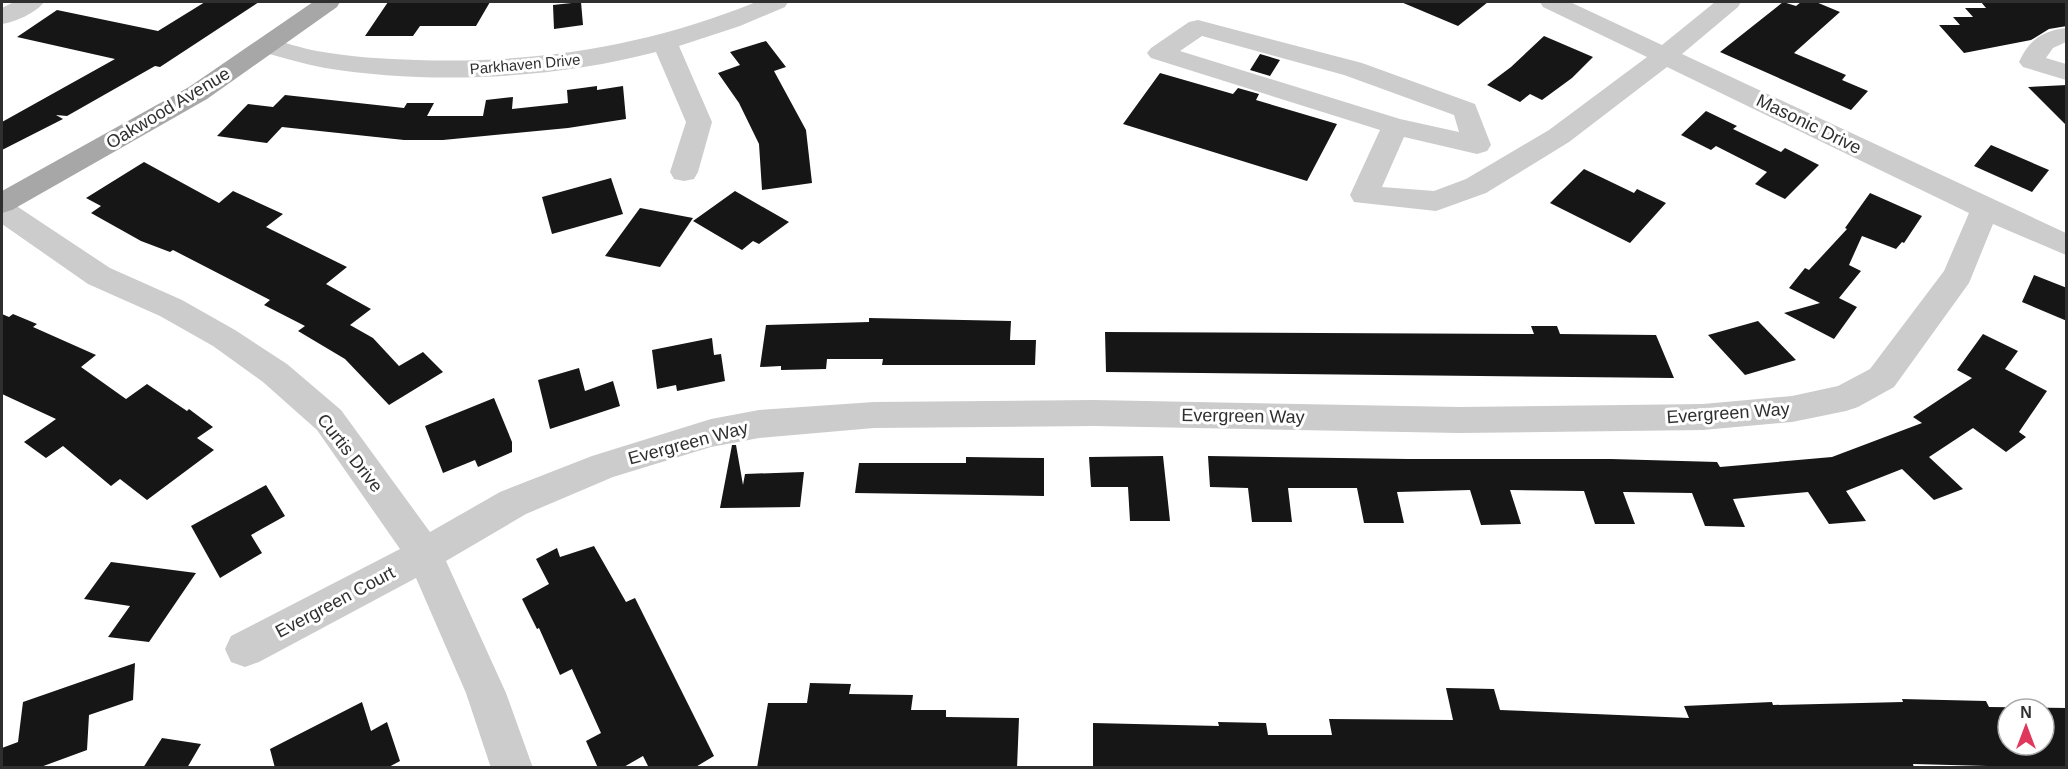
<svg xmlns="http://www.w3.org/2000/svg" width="2068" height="769" font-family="Helvetica,sans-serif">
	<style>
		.building { fill: #161616; fill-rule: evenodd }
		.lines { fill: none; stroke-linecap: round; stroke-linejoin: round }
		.minor { fill: #ccc; fill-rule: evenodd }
		.major { fill: #a7a7a7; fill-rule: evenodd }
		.labels { text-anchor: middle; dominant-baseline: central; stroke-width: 6; stroke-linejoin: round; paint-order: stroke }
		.far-street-label { font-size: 15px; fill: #2f2f2f; stroke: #fff }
		.street-label { font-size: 18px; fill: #2f2f2f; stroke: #fff }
	</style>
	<rect width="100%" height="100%" fill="#fff"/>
	<!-- building -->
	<g class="building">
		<path d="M 205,2 L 259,2 L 160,67 L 155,66 L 67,116 L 56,115 L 63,119 L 2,150 L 2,122 L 115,59 L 17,37 L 57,10 L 158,31 Z"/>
		<path d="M 388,2 L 490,2 L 476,26 L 420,26 L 413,36 L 365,36 Z"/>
		<path d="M 581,2 L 583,25 L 554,29 L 553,5 Z"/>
		<path d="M 1401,2 L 1488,2 L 1458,26 Z"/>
		<path d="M 1783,2 L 1796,6 L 1801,2 L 1816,2 L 1840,12 L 1794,53 L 1846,75 L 1842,80 L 1868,91 L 1851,110 L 1720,52 Z"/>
		<path d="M 1981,2 L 2067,2 L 2067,26 L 2049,29 L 2031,40 L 1964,53 L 1939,25 L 1960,25 L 1953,17 L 1973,17 L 1965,8 L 1986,8 Z"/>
		<path d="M 1544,36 L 1593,57 L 1572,78 L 1542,100 L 1530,94 L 1520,102 L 1487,85 L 1511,67 Z"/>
		<path d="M 766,41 L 786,67 L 774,71 L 806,130 L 812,183 L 762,190 L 759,144 L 739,103 L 718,73 L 740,65 L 730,52 Z"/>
		<path d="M 1260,54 L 1280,60 L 1270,76 L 1250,70 Z"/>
		<path d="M 1160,73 L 1233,94 L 1238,88 L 1259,94 L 1256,100 L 1337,124 L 1307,181 L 1123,124 Z"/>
		<path d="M 2067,85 L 2067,126 L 2028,87 Z"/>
		<path d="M 597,86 L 597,90 L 623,86 L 626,119 L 568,128 L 443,140 L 404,140 L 282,127 L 267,143 L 217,136 L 248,104 L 273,107 L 285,95 L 404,108 L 407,103 L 434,103 L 427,116 L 483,116 L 486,100 L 513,97 L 512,109 L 568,103 L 567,90 Z"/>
		<path d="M 1706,111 L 1737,126 L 1733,129 L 1781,152 L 1785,148 L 1819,165 L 1785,199 L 1755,184 L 1767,172 L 1716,146 L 1711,150 L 1681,135 Z"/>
		<path d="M 1991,145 L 2049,170 L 2032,192 L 1974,166 Z"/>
		<path d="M 144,162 L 219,203 L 233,191 L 283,214 L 266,227 L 347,267 L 326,284 L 371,309 L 350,325 L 373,338 L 399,366 L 423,352 L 443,372 L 389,405 L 345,359 L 298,331 L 305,326 L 264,305 L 270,300 L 173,250 L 170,252 L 141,241 L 91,213 L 101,206 L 86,198 Z"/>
		<path d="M 1584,169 L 1634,193 L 1637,189 L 1666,203 L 1630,243 L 1550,203 Z"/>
		<path d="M 611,178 L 623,214 L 552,234 L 542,197 Z"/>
		<path d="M 735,191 L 789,222 L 759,244 L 753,241 L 742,250 L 693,221 Z"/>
		<path d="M 1870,193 L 1922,216 L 1904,243 L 1902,242 L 1896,249 L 1862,236 L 1849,265 L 1861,271 L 1839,298 L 1857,307 L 1834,339 L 1784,313 L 1820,303 L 1789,288 L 1805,268 L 1809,270 L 1847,229 L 1845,228 Z"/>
		<path d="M 640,208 L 693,218 L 660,267 L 605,256 Z"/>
		<path d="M 2034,275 L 2067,288 L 2067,321 L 2022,302 Z"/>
		<path d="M 2,314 L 9,317 L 13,314 L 37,324 L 33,327 L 96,355 L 81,367 L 126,399 L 147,384 L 187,411 L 189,409 L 213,427 L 197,438 L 214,450 L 147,500 L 120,479 L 111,486 L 63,446 L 46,458 L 24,442 L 56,419 L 2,394 Z"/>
		<path d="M 869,318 L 1011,321 L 1010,340 L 1036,340 L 1035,365 L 882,365 L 883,359 L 827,359 L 826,369 L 781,370 L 781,366 L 760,367 L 766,325 L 869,322 Z"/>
		<path d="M 1758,321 L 1796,360 L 1745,375 L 1708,335 Z"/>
		<path d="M 1531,326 L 1557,326 L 1560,334 L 1656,335 L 1674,378 L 1106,372 L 1105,332 L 1534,334 Z"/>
		<path d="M 1983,334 L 2018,351 L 2005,369 L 2047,391 L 2019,432 L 2026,437 L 2006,452 L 1973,428 L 1929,457 L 1963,489 L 1934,500 L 1902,469 L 1846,491 L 1866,521 L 1829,524 L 1808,492 L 1733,499 L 1745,527 L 1705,526 L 1692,493 L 1623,492 L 1635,524 L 1595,524 L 1584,491 L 1510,490 L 1521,524 L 1481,525 L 1470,490 L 1397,492 L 1404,523 L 1364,523 L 1357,488 L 1288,488 L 1292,522 L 1252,522 L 1248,488 L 1210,487 L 1208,456 L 1408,459 L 1611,459 L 1717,462 L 1720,467 L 1832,457 L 1922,423 L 1913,417 L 1972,378 L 1957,370 Z"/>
		<path d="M 712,338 L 714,355 L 721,354 L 725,381 L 677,391 L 676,385 L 657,389 L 652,350 Z"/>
		<path d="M 579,368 L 585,391 L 613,381 L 620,406 L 550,429 L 538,380 Z"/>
		<path d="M 494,398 L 512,442 L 512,452 L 478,467 L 475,460 L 443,473 L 425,426 Z"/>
		<path d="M 732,445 L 736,445 L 743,485 L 745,474 L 804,472 L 800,507 L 720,508 Z"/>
		<path d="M 1163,456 L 1170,521 L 1130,521 L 1128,487 L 1091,487 L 1089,457 Z"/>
		<path d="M 966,457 L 1044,458 L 1044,496 L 855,493 L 859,463 L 966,463 Z"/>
		<path d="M 266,485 L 285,516 L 251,535 L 262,553 L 220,578 L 191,526 Z"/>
		<path d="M 594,546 L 626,602 L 635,598 L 714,756 L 694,768 L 649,768 L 643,756 L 622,768 L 598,768 L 586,741 L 601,733 L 572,669 L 560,675 L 539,628 L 537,629 L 522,599 L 549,584 L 536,559 L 557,548 L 560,557 Z"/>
		<path d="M 111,562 L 196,573 L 149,642 L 108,637 L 130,606 L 84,599 Z"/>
		<path d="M 135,663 L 133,700 L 89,715 L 87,750 L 38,768 L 2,768 L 2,748 L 18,742 L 23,702 Z"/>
		<path d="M 810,683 L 851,684 L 849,694 L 913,695 L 911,710 L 946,710 L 946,717 L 1019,718 L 1017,768 L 757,768 L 768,703 L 807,703 Z"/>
		<path d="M 1446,688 L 1494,689 L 1500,710 L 1689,718 L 1684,706 L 1772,702 L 1773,705 L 1903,702 L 1902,699 L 1986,701 L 1989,707 L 2067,708 L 2067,768 L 1913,764 L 1914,768 L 1093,768 L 1093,723 L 1219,726 L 1218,722 L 1266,723 L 1268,735 L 1332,735 L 1329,719 L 1453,720 ZM 2008,709 L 2044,709 L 2044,745 L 2008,745 Z"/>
		<path d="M 362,702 L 371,731 L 387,722 L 400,761 L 387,768 L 275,768 L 270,749 Z"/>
		<path d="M 162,738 L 201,744 L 187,768 L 143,768 Z"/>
	</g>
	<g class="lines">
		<!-- minor -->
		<g class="minor">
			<path d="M 14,2 L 44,2 C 36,13 15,22 2,24 L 2,8 Z"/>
			<path d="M 756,2 L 788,2 L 785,7 L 740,26 L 679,46 L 712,122 L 698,172 L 694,179 L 684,181 L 674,179 L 670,172 L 686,122 L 656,52 C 553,79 431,85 325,68 C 303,64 281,57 259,51 L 255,46 L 259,41 L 268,38 C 284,42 300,48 317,51 C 350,57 384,59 417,60 C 535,64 648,46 756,2 Z"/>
			<path d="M 1540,2 L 1570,2 L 1662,45 L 1715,2 L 1741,2 L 1738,7 L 1682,54 L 2066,233 L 2066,255 L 1993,224 L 1969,283 L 1894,387 L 1858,407 L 1846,411 L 1792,422 L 1703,430 L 1459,433 L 1094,426 L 874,428 L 759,438 L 711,447 L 613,477 L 526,514 L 446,561 L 506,693 L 533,768 L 491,768 L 466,693 L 416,578 L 259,662 L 245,667 L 231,662 L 225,649 L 231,636 L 400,549 L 317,430 L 263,382 L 213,346 L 160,316 L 88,284 L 2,224 L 2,200 L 12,203 L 110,268 L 182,300 L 235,330 L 287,364 L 341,410 L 430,532 L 500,492 L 592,456 L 711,419 L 759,410 L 874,402 L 1094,400 L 1459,407 L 1703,404 L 1792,396 L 1838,386 L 1870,369 L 1944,271 L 1969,213 L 1667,67 L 1569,142 L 1486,193 L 1436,211 L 1354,202 L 1350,195 L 1380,130 L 1151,58 L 1147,53 L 1151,48 L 1189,22 L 1198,20 L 1362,63 L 1475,104 L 1491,145 L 1487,151 L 1477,154 L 1404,137 L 1382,187 L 1434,191 L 1466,179 L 1549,130 L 1647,57 L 1543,7 ZM 1202,36 L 1344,75 L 1454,115 L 1459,132 L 1400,119 L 1180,51 Z"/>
			<path d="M 2066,28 L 2066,42 L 2053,48 L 2046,58 L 2066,64 L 2066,80 L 2023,67 L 2019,62 C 2029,40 2042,31 2066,28 Z"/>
		</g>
		<!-- major -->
		<path class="major" d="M 313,2 L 340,2 L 337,7 L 207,99 L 12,210 L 2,213 L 2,191 L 189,87 Z"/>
	</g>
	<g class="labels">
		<!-- far-street labels -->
		<g class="far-street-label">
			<text transform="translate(525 64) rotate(-5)">Parkhaven Drive</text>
		</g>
		<!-- street labels -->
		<g class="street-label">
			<text transform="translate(168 108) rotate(-31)">Oakwood Avenue</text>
			<text transform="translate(1809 124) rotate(26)">Masonic Drive</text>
			<text transform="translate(1728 413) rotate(-4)">Evergreen Way</text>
			<text transform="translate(1243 416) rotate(1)">Evergreen Way</text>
			<text transform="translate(688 443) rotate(-15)">Evergreen Way</text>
			<text transform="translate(350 453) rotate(52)">Curtis Drive</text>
			<text transform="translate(335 602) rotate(-28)">Evergreen Court</text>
		</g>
	</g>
	<!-- border -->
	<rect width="2068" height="769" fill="none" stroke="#2f2f2f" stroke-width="6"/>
	<!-- north arrow -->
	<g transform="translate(2026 727)"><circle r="28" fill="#ffffff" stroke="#acacac" stroke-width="1.5"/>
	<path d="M0-4.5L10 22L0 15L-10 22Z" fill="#e0385c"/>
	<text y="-9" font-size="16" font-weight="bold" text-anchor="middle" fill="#2f2f2f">N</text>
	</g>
</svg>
